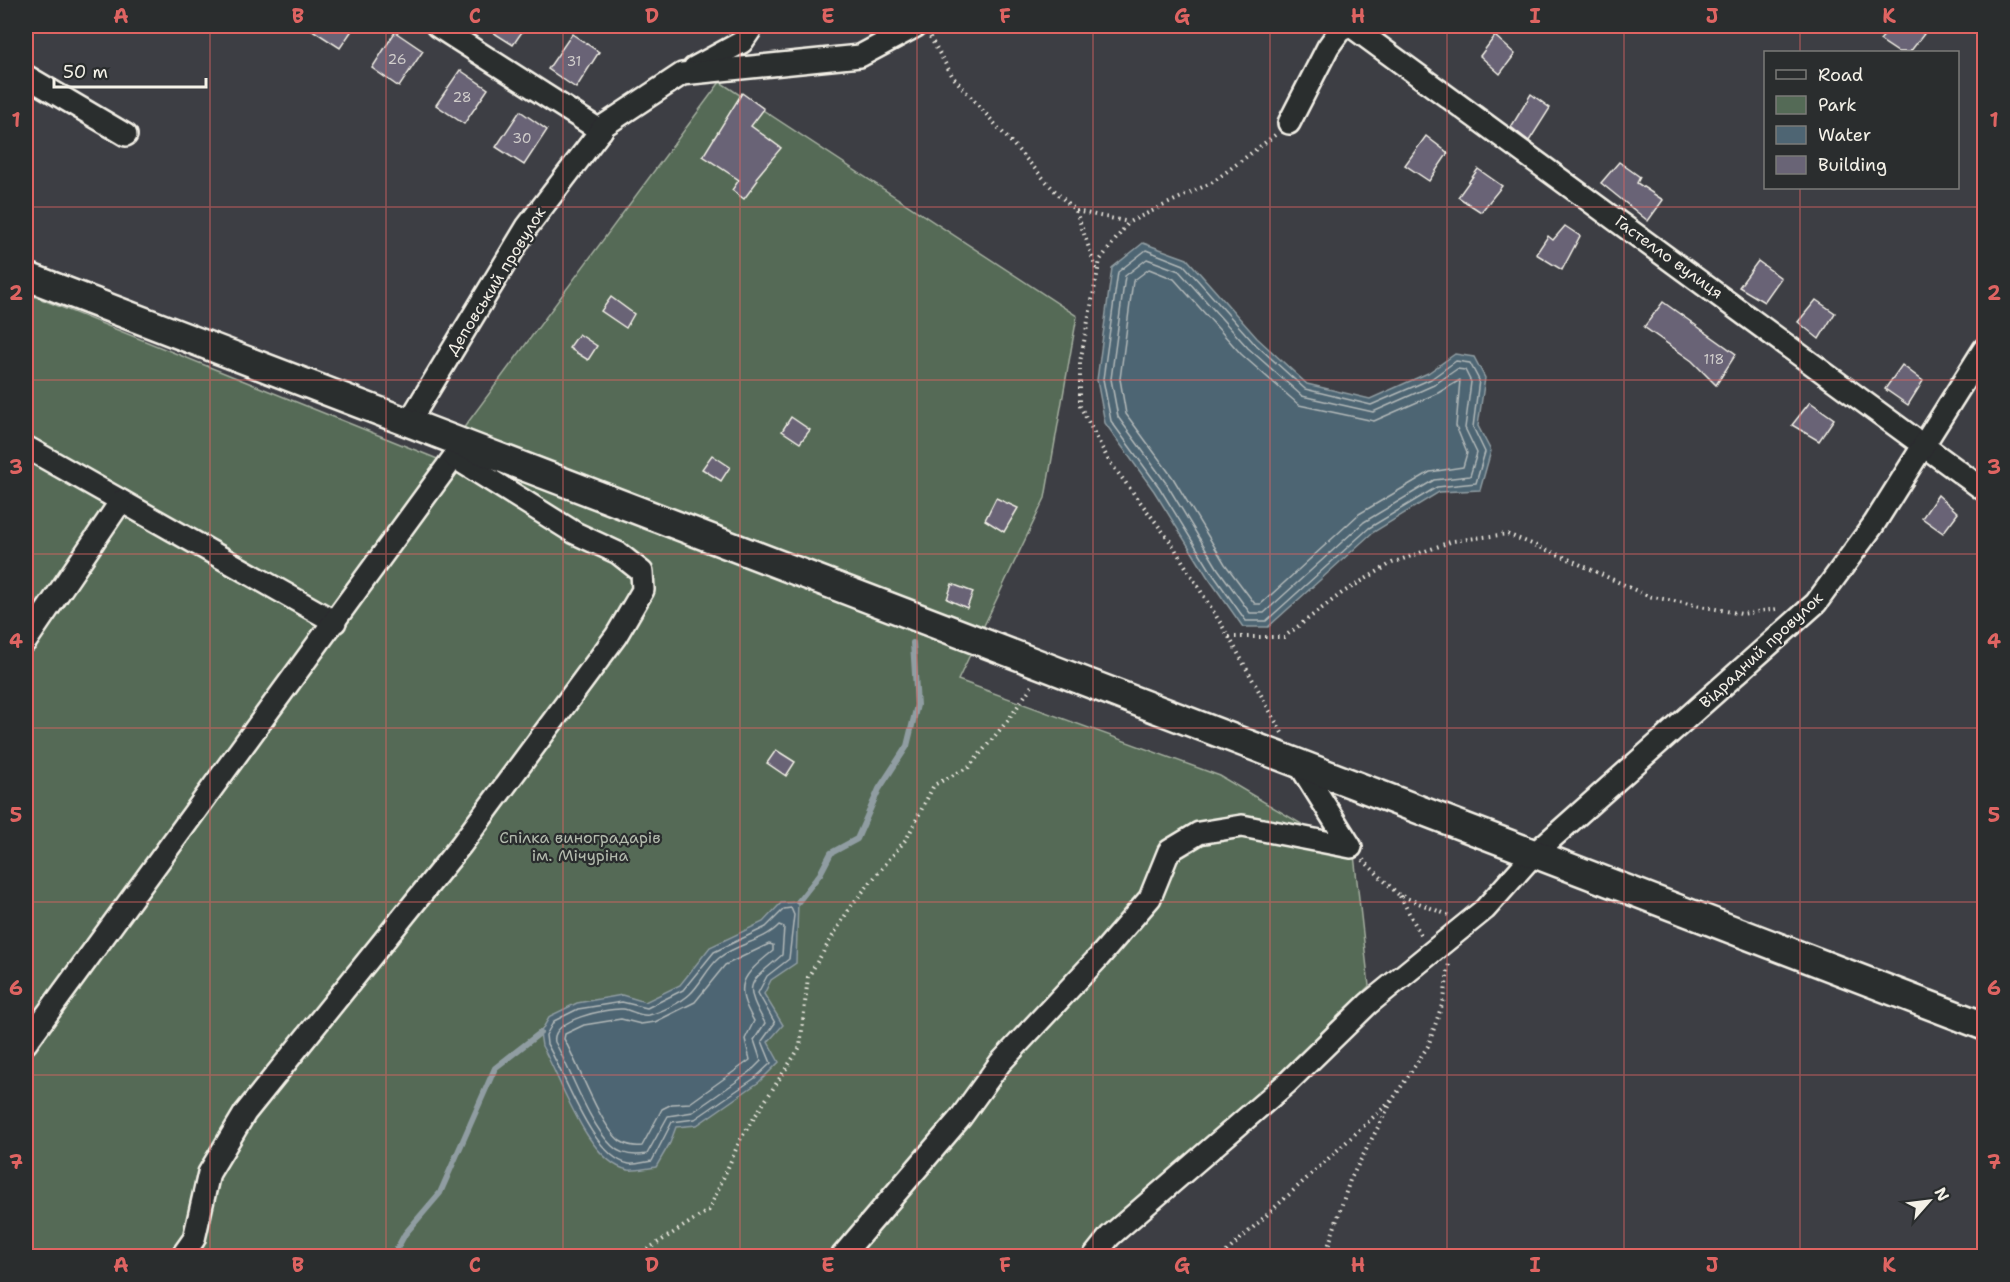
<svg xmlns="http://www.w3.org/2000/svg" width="2010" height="1282" font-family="'Shantell Sans',sans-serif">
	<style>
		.green { fill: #546a56; stroke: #a4ae9f; stroke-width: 1.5 }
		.water { fill: #4e6573; stroke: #909da2; stroke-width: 1.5 }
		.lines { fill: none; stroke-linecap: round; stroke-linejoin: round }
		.shore { stroke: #b2b9b9; stroke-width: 1.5 }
		.stream { stroke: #909da2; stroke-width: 6 }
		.building { fill: #696476; stroke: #f4f1e8; stroke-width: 1.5 }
		.minor-casing { stroke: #f4f1e8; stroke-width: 26 }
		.major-casing { stroke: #f4f1e8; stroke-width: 32 }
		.path { stroke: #f4f1e8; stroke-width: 4; stroke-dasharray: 1.5 4.5; stroke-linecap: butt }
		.minor { stroke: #2a2d2e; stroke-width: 21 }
		.major { stroke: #2a2d2e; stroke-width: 27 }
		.grid { fill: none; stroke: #df6462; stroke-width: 1.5; stroke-opacity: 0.55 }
		.labels { text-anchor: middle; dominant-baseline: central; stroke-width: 4.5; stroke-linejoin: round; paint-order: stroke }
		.number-label { font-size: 14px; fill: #d1cecc }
		.street-label { font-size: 16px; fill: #f4f1e8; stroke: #2a2d2e }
		.park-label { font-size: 16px; fill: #b4bbae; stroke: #2a2d2e }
		.neatline { fill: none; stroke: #df6462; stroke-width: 2 }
		.grid-label { font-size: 20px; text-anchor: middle; font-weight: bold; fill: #df6462 }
	</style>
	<rect width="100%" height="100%" fill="#3d3e44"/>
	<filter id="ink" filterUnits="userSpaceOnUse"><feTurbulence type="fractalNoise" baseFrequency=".0167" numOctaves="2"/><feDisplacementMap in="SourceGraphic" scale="12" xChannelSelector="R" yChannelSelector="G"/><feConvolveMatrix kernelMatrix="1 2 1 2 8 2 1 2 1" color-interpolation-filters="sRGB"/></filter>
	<g filter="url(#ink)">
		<!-- green -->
		<path class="green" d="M 720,82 L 1077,316 L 1045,498 L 958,680 L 1220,776 L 1354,855 L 1369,986 L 1091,1256 L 26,1256 L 26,293 L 440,460 Z"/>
		<!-- water -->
		<g class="water">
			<path d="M 1143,243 L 1187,259 L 1257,338 L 1307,384 L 1370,399 L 1428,373 L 1455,354 L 1474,357 L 1485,378 L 1478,426 L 1491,451 L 1480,490 L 1439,492 L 1372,533 L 1268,627 L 1243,627 L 1207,576 L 1154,491 L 1105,423 L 1097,380 L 1112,268 Z"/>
			<path d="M 798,902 L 796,963 L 771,980 L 764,994 L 783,1025 L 768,1042 L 779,1062 L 759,1082 L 697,1125 L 676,1127 L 670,1143 L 656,1167 C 648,1168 636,1171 628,1170 C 587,1162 561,1079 542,1046 L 540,1033 L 550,1016 L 577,1003 L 622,995 L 645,1002 L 680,985 L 710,947 L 763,922 L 781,903 Z"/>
		</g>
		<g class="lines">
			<!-- shore -->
			<g class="shore">
				<path d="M 1146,250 L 1184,265 L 1253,342 L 1305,389 L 1371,405 L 1431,379 L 1456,361 L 1470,363 L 1479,380 L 1473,427 L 1485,452 L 1476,483 L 1437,487 L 1369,528 L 1266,621 L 1246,621 L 1212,573 L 1159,487 L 1111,421 L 1103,379 L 1118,272 Z"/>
				<path d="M 1147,259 L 1179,271 L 1248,348 L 1302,396 L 1373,412 L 1434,385 L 1457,369 L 1465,370 L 1471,382 L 1465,428 L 1477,453 L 1470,476 L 1434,480 L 1364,522 L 1264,613 L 1250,613 L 1218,569 L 1166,483 L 1118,417 L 1111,379 L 1125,276 Z"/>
				<path d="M 1149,269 L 1174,279 L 1241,354 L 1299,405 L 1374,421 L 1438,393 L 1460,380 L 1456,426 L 1467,453 L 1463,467 L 1430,472 L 1359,514 L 1261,604 L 1255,604 L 1225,564 L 1173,478 L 1126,414 L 1120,379 L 1133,281 Z"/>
				<path d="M 791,908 L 794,915 L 789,959 L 767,976 L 758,993 L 775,1023 L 762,1041 L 771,1063 L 755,1078 L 695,1119 L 672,1122 L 652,1161 C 645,1162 635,1165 629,1164 C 592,1157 565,1074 547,1044 L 546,1035 L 554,1021 L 578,1009 L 622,1002 L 647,1008 L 683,990 L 714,952 L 766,927 L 784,909 Z"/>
				<path d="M 779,925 L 784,927 L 782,955 C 749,984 742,982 765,1023 L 754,1040 L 761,1061 L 750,1072 L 693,1112 L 668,1116 L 647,1154 C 635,1156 622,1156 612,1146 C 589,1124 571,1071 555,1042 C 550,1020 606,1008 623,1009 C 632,1010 640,1017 649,1015 C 661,1012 682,1002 690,994 C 701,984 707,968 719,958 C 737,943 763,942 779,925 Z"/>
				<path d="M 769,944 L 773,945 L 773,951 C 742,976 733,985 754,1021 L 745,1039 L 750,1060 L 690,1103 L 672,1104 L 662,1109 L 642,1146 C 634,1147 628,1146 620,1141 C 600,1126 578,1063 564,1039 L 565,1034 L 584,1025 L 621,1019 L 641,1024 L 655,1022 L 695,1002 L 725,965 Z"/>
			</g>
			<!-- stream -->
			<g class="stream">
				<path d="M 798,902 L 820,874 L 831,853 L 857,839 L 879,789 L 907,746 L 917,705 L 913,643"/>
				<path d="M 393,1256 L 405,1234 L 440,1193 L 495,1068 L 540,1033"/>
			</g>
		</g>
		<!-- building -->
		<g class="building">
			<path d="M 306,26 L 355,26 L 340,48 Z"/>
			<path d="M 483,26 L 526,26 L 513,45 Z"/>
			<path d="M 1892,26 L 1912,26 L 1924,34 L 1910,52 L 1898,52 L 1880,40 Z"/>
			<path d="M 395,32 L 423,51 L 399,87 L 372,68 Z"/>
			<path d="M 572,34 L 599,52 L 576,88 L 548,69 Z"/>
			<path d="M 1495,36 L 1515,54 L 1500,74 L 1480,56 Z"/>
			<path d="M 460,70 L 488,89 L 464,124 L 436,105 Z"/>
			<path d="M 742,93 L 764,109 L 751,126 L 781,148 L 756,178 L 758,180 L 744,199 L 732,190 L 739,180 L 703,156 Z"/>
			<path d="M 1531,94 L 1550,108 L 1529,141 L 1511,127 Z"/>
			<path d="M 520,111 L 547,130 L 524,165 L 496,147 Z"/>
			<path d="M 1426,136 L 1448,153 L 1429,181 L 1405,165 Z"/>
			<path d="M 1619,162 L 1640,177 L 1637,183 L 1663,200 L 1648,221 L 1601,183 Z"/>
			<path d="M 1478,169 L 1502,186 L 1481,212 L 1458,197 Z"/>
			<path d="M 1565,226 L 1580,236 L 1562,270 L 1536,254 L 1548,236 L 1553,240 Z"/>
			<path d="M 1758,261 L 1781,278 L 1764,302 L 1739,287 Z"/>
			<path d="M 611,297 L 634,314 L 626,328 L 601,311 Z"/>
			<path d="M 1816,300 L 1835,313 L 1819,339 L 1798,322 Z"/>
			<path d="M 1663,302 L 1736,354 L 1716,385 L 1692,361 L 1644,327 Z"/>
			<path d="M 579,334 L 597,346 L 588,360 L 569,348 Z"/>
			<path d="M 1902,365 L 1923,381 L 1908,405 L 1885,389 Z"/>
			<path d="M 1810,402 L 1834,419 L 1819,441 L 1792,425 Z"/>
			<path d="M 791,417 L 810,430 L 800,443 L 782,431 Z"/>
			<path d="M 712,455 L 730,467 L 721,481 L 702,469 Z"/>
			<path d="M 1938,495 L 1958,513 L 1943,533 L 1922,518 Z"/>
			<path d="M 996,498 L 1018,508 L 1004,532 L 985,520 Z"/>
			<path d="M 952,584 L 973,592 L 967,608 L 947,599 Z"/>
			<path d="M 776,750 L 795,762 L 786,776 L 767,763 Z"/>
		</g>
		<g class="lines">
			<!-- minor casing -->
			<g class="minor-casing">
				<g id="minor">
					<path d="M 437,26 L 601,131"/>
					<path d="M 1351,26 L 1984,490"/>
					<path d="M 694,68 L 742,42 L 753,26"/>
					<path d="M 26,76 L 126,135"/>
					<path d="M 1289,123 L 1328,47 L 1343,26"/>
					<path d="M 409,422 L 527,227 L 605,125 L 682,74 L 860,56 L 916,26"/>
					<path d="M 26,447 L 335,622"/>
					<path d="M 26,641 L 121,501"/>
					<path d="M 26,1043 L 462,446"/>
					<path d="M 182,1256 L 194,1239 L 209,1173 L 245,1113 L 461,845 L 616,636 L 643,590 L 642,572 L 618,553 L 575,533 L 454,457"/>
					<path d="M 842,1256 L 961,1117 L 1000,1063 L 1099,957 L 1150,898 L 1169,851 L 1199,833 L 1242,826 L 1351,847 L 1299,764"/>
					<path d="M 1094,1256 L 1110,1236 L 1287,1083 L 1368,1004 L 1485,909 L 1534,854 L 1816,603 L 1874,524 L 1984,349"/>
				</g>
			</g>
			<!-- major casing -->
			<g class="major-casing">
				<path id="major" d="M 26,276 L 1984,1026"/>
			</g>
			<!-- path -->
			<g class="path">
				<path d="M 930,37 L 953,77 L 1053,189 L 1076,211 L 1097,271"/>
				<path d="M 1275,135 L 1213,182 L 1129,222 L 1100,260 L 1080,362 L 1080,406 L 1109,461 L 1170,541 L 1229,637 L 1282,733"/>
				<path d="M 1076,211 L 1129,222"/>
				<path d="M 1229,637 L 1284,637 L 1342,593 L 1392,563 L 1453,541 L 1507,534 L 1564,557 L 1648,596 L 1742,614 L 1777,609"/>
				<path d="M 1363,860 L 1399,895 L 1448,915"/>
				<path d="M 1400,896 L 1422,937"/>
				<path d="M 1979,1046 L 1984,1069"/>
				<path d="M 637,1256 L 709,1210 L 741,1138 L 800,1047 L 808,977 L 851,906 L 907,838 L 934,785 L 969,767 L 1009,719 L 1033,684"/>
				<path d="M 1222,1256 L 1391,1101"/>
				<path d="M 1325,1256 L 1350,1180 L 1393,1099 L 1428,1046 L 1444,999 L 1449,964"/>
			</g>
			<!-- minor -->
			<use href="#minor" class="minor"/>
			<!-- major -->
			<use href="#major" class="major"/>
		</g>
	</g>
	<!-- grid -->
	<path class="grid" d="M 210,26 L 210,1256M 386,26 L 386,1256M 563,26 L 563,1256M 740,26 L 740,1256M 917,26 L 917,1256M 1093,26 L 1093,1256M 1270,26 L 1270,1256M 1447,26 L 1447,1256M 1624,26 L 1624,1256M 1800,26 L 1800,52M 1800,188 L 1800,1256M 26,207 L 1984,207M 26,380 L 1984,380M 26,554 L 1984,554M 26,728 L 1984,728M 26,902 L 1984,902M 26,1075 L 1984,1075"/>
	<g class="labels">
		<!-- number labels -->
		<g class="number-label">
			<text x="397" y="59">26</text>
			<text x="574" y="61">31</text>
			<text x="462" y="97">28</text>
			<text x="522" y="138">30</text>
			<text x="1714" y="359">118</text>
		</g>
		<!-- street labels -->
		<g class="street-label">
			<text transform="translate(1669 257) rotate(36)">Гастелло вулиця</text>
			<text transform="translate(496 281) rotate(-58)">Деповський провулок</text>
			<text transform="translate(1761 650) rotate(-43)">Відрадний провулок</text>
		</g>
		<!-- park labels -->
		<g class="park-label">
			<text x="580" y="837">Спілка виноградарів<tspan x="580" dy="18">ім. Мічуріна</tspan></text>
		</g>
	</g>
	<!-- margin -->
	<rect width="2010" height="1282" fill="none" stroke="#2a2d2e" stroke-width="66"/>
	<!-- legend -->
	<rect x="1764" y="51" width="195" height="138" fill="#2a2d2e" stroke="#7b7b78" stroke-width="1.5"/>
	<rect x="1776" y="70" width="30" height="9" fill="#2a2d2e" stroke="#7b7b78" stroke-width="1.5"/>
	<text x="1818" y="81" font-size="18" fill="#f4f1e8">Road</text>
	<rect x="1776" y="96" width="30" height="18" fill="#546a56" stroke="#7b7b78" stroke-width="1.5"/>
	<text x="1818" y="111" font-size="18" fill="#f4f1e8">Park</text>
	<rect x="1776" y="126" width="30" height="18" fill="#4e6573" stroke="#7b7b78" stroke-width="1.5"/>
	<text x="1818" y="141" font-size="18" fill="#f4f1e8">Water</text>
	<rect x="1776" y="156" width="30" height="18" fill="#696476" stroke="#7b7b78" stroke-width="1.5"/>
	<text x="1818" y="171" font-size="18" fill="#f4f1e8">Building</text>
	<!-- north arrow -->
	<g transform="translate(1929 1201) rotate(62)" stroke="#2a2d2e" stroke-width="4.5" paint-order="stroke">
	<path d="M0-4.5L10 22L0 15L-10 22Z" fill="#f4f1e8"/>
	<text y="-9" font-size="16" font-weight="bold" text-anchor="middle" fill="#f4f1e8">N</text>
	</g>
	<!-- scale -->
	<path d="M54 78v9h152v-9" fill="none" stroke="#f4f1e8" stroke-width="3"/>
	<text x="63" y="78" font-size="18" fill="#f4f1e8" stroke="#2a2d2e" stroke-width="4.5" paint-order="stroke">50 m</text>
	<rect x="33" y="33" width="1944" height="1216" class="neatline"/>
	<g class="grid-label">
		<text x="121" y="23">A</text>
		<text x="298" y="23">B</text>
		<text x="475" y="23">C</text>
		<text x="652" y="23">D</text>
		<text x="828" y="23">E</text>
		<text x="1005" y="23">F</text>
		<text x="1182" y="23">G</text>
		<text x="1358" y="23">H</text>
		<text x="1535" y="23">I</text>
		<text x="1712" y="23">J</text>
		<text x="1889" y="23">K</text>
		<text x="16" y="127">1</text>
		<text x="1994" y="127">1</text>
		<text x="16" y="300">2</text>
		<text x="1994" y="300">2</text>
		<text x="16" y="474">3</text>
		<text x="1994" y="474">3</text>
		<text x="16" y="648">4</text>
		<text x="1994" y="648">4</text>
		<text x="16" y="822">5</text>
		<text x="1994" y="822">5</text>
		<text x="16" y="995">6</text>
		<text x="1994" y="995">6</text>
		<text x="16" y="1169">7</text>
		<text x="1994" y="1169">7</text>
		<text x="121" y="1272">A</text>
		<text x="298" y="1272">B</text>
		<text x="475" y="1272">C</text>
		<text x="652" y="1272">D</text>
		<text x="828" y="1272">E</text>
		<text x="1005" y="1272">F</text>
		<text x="1182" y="1272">G</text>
		<text x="1358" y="1272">H</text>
		<text x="1535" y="1272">I</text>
		<text x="1712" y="1272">J</text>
		<text x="1889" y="1272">K</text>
	</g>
</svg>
